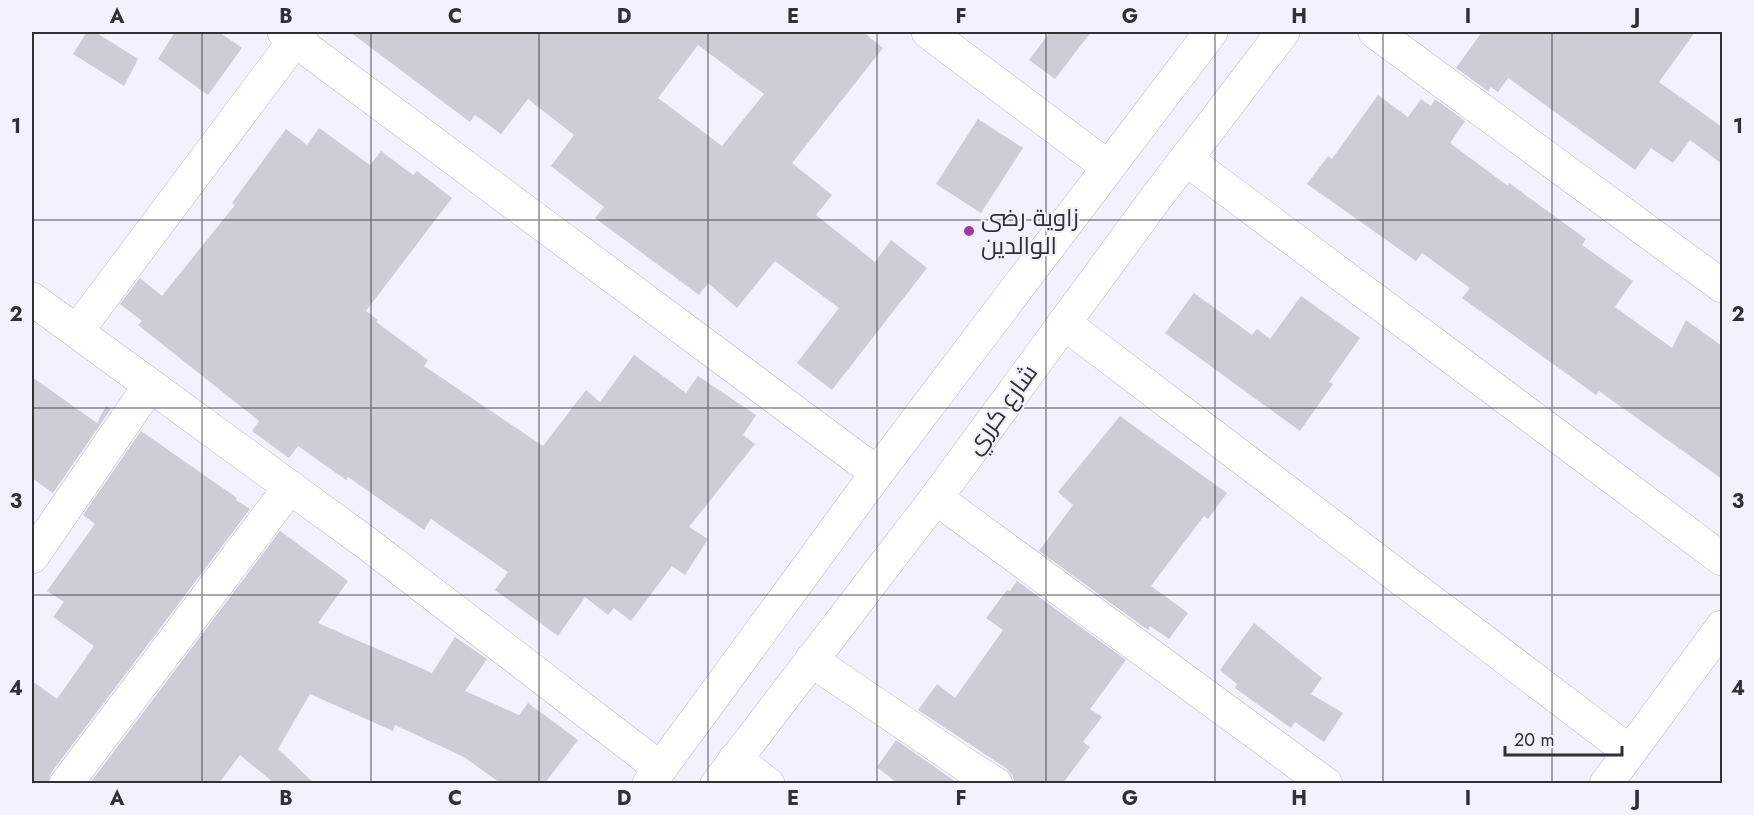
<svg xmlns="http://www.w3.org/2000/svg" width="1754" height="815" font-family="Jost,Cairo,sans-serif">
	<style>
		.building { fill: #cdccd7; fill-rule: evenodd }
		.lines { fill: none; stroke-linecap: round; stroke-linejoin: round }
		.minor-casing { stroke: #b9b8c3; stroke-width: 34 }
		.major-casing { stroke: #b9b8c3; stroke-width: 34 }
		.minor { stroke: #fff; stroke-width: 33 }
		.major { stroke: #fff; stroke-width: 33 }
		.grid { fill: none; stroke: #313035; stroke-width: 1.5; stroke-opacity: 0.55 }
		.poi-dot { fill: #a13ba0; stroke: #f2f1fd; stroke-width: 2 }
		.labels { text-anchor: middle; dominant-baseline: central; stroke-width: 4.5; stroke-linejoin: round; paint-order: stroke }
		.poi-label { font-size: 24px; fill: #313035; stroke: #f2f1fd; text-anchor: start }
		.street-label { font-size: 24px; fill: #313035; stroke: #f2f1fd }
		.neatline { fill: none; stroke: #313035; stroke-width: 2 }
		.grid-label { font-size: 20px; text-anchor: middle; font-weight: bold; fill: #313035 }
	</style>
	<rect width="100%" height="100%" fill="#f2f1fd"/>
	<!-- building -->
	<g class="building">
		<path d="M 87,32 L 95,32 L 138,59 L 124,86 L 73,54 Z"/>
		<path d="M 175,32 L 219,32 L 242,48 L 208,95 L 158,59 Z"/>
		<path d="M 350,32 L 863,32 L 883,48 L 792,163 L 832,195 L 816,215 L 875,262 L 891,240 L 927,268 L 832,390 L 797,363 L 839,308 L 775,261 L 737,308 L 708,283 L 699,295 L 595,218 L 604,207 L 551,166 L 574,135 L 528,99 L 501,134 L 475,115 L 470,122 ZM 698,45 L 764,94 L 722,146 L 658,98 Z"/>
		<path d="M 1050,32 L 1091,32 L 1055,79 L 1029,60 Z"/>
		<path d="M 1482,32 L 1695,32 L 1659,82 L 1722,127 L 1722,164 L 1690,140 L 1673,163 L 1651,148 L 1635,170 L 1508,78 L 1498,92 L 1491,87 L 1488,91 L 1456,68 Z"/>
		<path d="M 1378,95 L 1408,117 L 1421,99 L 1431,106 L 1435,99 L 1465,121 L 1450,143 L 1508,186 L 1509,183 L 1586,239 L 1582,245 L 1633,281 L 1615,307 L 1672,348 L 1686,320 L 1722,346 L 1722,479 L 1599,391 L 1596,395 L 1462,298 L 1470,288 L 1422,253 L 1416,261 L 1307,184 L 1328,156 L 1332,159 Z"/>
		<path d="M 978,119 L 1023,148 L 981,213 L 936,184 Z"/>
		<path d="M 319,128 L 370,165 L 381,151 L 413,175 L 417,171 L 452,198 L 366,311 L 378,320 L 376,322 L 428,360 L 424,366 L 543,446 L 586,390 L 600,402 L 634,355 L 686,393 L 698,376 L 756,415 L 743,435 L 755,444 L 689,527 L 708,539 L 685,575 L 672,566 L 631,621 L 614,608 L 608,615 L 585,597 L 558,636 L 495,590 L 508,572 L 431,519 L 424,530 L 348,477 L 346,480 L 298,446 L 289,458 L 252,431 L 259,421 L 138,325 L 142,321 L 120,304 L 140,278 L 162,296 L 235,205 L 232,203 L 286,129 L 307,145 Z"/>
		<path d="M 1194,293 L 1252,335 L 1257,329 L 1270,339 L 1301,296 L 1360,338 L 1329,382 L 1333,384 L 1300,431 L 1165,333 Z"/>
		<path d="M 32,377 L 97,423 L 106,406 L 111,409 L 53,493 L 32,478 Z"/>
		<path d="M 1120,416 L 1227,493 L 1208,519 L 1204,516 L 1151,586 L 1188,613 L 1169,639 L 1150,626 L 1148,630 L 1039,551 L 1073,505 L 1058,492 Z"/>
		<path d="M 141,431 L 237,498 L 236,500 L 250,509 L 51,773 L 48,783 L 32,783 L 32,681 L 57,699 L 94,646 L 53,617 L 64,602 L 47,591 L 95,524 L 83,515 Z"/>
		<path d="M 280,531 L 348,581 L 318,623 L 432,673 L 455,637 L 487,659 L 465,691 L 519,715 L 528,703 L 578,740 L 545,783 L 500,783 L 464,757 L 395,725 L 393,731 L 310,694 L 278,749 L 314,783 L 274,783 L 240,755 L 219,783 L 90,783 Z"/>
		<path d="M 1017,581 L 1126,660 L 1090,709 L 1102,717 L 1083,742 L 1090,747 L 1063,783 L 1015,783 L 1012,775 L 1006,768 L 918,710 L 937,684 L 955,698 L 1003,630 L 986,618 L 1007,590 L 1010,591 Z"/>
		<path d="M 1254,623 L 1322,678 L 1311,694 L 1343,713 L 1324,742 L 1295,722 L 1291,728 L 1235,688 L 1237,684 L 1220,670 Z"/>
		<path d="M 896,740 L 956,782 L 960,783 L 897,783 L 877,767 Z"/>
	</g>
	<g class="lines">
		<!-- minor casing -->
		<g class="minor-casing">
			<g id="minor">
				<path d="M 284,32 L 877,473"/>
				<path d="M 928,32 L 1108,167"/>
				<path d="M 1375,32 L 1722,286"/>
				<path d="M 1186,159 L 1722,559"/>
				<path d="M 32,299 L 365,542 L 660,768"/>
				<path d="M 1064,323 L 1630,752"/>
				<path d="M 77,331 L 301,32"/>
				<path d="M 936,498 L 1326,784"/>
				<path d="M 32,557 L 150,385"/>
				<path d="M 811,660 L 967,766 L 996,784"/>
				<path d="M 735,759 L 768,784"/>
				<path d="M 66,784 L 290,487"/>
				<path d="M 1606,784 L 1722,627"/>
			</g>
		</g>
		<!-- major casing -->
		<g class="major-casing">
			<g id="major">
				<path d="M 649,784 L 877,473 L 1211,32"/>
				<path d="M 717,784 L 936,498 L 1153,202 L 1283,32"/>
			</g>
		</g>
		<!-- minor -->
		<use href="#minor" class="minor"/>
		<!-- major -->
		<use href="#major" class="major"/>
	</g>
	<!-- grid -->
	<path class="grid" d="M 202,32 L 202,784M 371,32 L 371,784M 539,32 L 539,784M 708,32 L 708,784M 877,32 L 877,784M 1046,32 L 1046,784M 1215,32 L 1215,784M 1383,32 L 1383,784M 1552,32 L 1552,784M 32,220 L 1722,220M 32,408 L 1722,408M 32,595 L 1722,595"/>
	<!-- markers -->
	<circle class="poi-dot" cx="969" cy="231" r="6"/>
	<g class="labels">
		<!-- poi labels -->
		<g class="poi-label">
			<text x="981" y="217">زاوية رضى<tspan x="981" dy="28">الوالدين</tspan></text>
		</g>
		<!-- street labels -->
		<g class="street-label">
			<text transform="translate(1001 409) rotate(-54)">شارع كرري</text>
		</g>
	</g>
	<!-- border -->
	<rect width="1754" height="815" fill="none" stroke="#f2f1fd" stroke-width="66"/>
	<!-- scale -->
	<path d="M1505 746v9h117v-9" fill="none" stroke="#313035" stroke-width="3"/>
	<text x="1514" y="746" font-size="18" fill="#313035" stroke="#f2f1fd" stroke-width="4.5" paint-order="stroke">20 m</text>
	<rect x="33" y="33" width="1688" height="749" class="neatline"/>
	<g class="grid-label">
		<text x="117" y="23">A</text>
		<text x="286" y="23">B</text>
		<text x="455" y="23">C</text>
		<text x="624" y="23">D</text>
		<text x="793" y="23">E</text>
		<text x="961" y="23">F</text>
		<text x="1130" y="23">G</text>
		<text x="1299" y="23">H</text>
		<text x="1468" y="23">I</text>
		<text x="1637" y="23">J</text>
		<text x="16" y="133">1</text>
		<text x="1738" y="133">1</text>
		<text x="16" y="321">2</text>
		<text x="1738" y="321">2</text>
		<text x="16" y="508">3</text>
		<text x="1738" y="508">3</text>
		<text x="16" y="695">4</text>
		<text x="1738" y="695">4</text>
		<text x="117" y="805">A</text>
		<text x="286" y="805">B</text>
		<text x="455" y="805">C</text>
		<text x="624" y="805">D</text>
		<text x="793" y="805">E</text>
		<text x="961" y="805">F</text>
		<text x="1130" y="805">G</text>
		<text x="1299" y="805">H</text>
		<text x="1468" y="805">I</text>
		<text x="1637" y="805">J</text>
	</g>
</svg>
